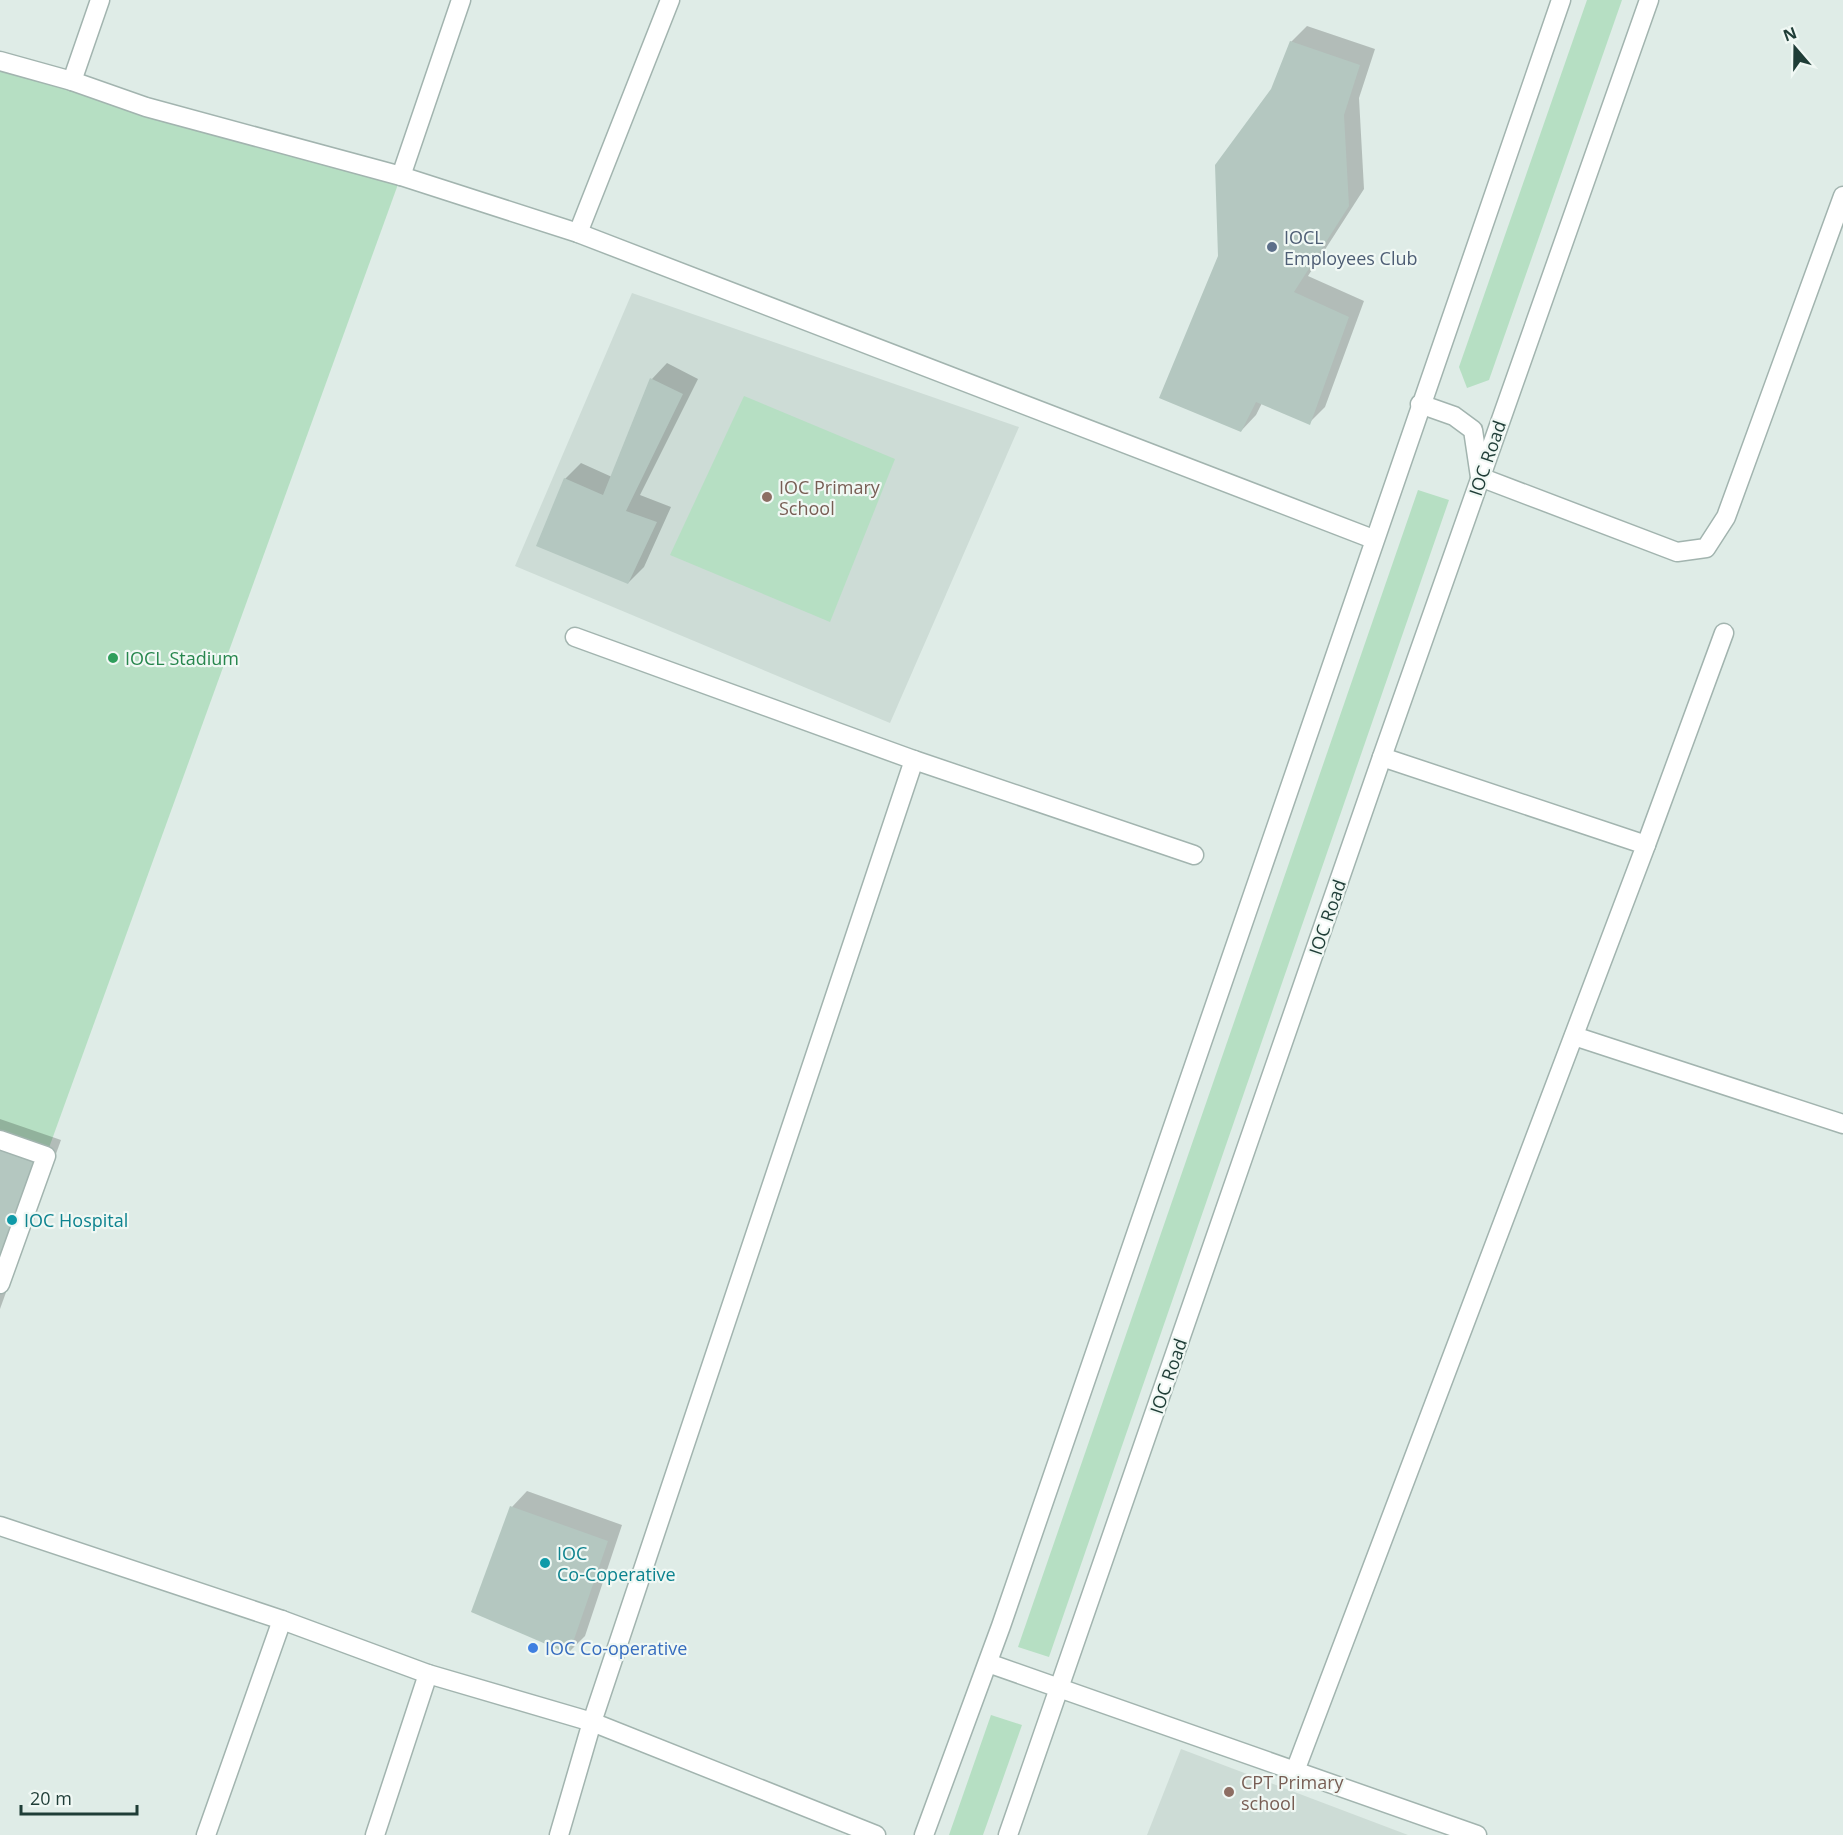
<svg xmlns="http://www.w3.org/2000/svg" width="1843" height="1835" font-family="'Open Sans',sans-serif">
	<style>
		.built { fill: #cddcd6 }
		.green { fill: #b6dfc3 }
		.shadow { fill: #0003 }
		.building { fill: #b4c7c0 }
		.lines { fill: none; stroke-linecap: round; stroke-linejoin: round }
		.minor-casing { stroke: #a2b4af; stroke-width: 21 }
		.minor { stroke: #fff; stroke-width: 18 }
		.service-dot { fill: #5c6f8a; stroke: #f0f8f4; stroke-width: 2 }
		.education-dot { fill: #8d6e63; stroke: #f0f8f4; stroke-width: 2 }
		.leisure-dot { fill: #2e9e5b; stroke: #f0f8f4; stroke-width: 2 }
		.culture-dot { fill: #0f9aa8; stroke: #f0f8f4; stroke-width: 2 }
		.shop-dot { fill: #3f7fe0; stroke: #f0f8f4; stroke-width: 2 }
		.labels { text-anchor: middle; dominant-baseline: central; stroke-width: 4.5; stroke-linejoin: round; paint-order: stroke }
		.service-label { font-size: 18px; fill: #4e5e75; stroke: #f0f8f4; text-anchor: start }
		.street-label { font-size: 18px; fill: #1f3d37; stroke: #f0f8f4 }
		.education-label { font-size: 18px; fill: #785e54; stroke: #f0f8f4; text-anchor: start }
		.leisure-label { font-size: 18px; fill: #27864d; stroke: #f0f8f4; text-anchor: start }
		.culture-label { font-size: 18px; fill: #0d838f; stroke: #f0f8f4; text-anchor: start }
		.shop-label { font-size: 18px; fill: #366cbe; stroke: #f0f8f4; text-anchor: start }
	</style>
	<rect width="100%" height="100%" fill="#dfece7"/>
	<!-- built -->
	<g class="built">
		<path d="M 632,293 L 1019,427 L 890,723 L 515,566 Z"/>
		<path d="M 1181,1749 L 1408,1835 L 1147,1835 Z"/>
	</g>
	<!-- green -->
	<g class="green">
		<path d="M 1587,0 L 1622,0 L 1489,380 L 1467,388 L 1459,367 Z"/>
		<path d="M 0,61 L 401,176 L 46,1156 L 0,1140 Z"/>
		<path d="M 744,396 L 895,459 L 830,622 L 670,555 Z"/>
		<path d="M 1418,490 L 1449,500 L 1049,1657 L 1018,1647 Z"/>
		<path d="M 991,1715 L 1022,1725 L 983,1835 L 949,1835 Z"/>
	</g>
	<!-- shadow -->
	<g class="shadow">
		<path d="M 1307,26 L 1375,49 L 1359,98 L 1364,189 L 1308,276 L 1364,301 L 1325,407 L 1309,423 L 1262,403 L 1256,415 L 1241,431 L 1273,90 L 1291,42 Z"/>
		<path d="M 667,363 L 698,379 L 640,495 L 671,507 L 644,567 L 628,583 L 565,479 L 581,463 L 612,477 L 652,379 Z"/>
		<path d="M 0,1119 L 61,1140 L 0,1309 Z"/>
		<path d="M 527,1491 L 622,1525 L 585,1636 L 569,1652 L 512,1507 Z"/>
	</g>
	<!-- building -->
	<g class="building">
		<path d="M 1290,41 L 1360,65 L 1344,115 L 1349,206 L 1294,292 L 1349,317 L 1310,425 L 1256,402 L 1241,432 L 1159,398 L 1218,256 L 1215,165 L 1271,89 Z"/>
		<path d="M 650,378 L 683,394 L 626,511 L 657,522 L 628,584 L 536,546 L 564,478 L 603,495 Z"/>
		<path d="M 0,1140 L 46,1156 L 0,1283 Z"/>
		<path d="M 510,1506 L 608,1541 L 569,1654 L 471,1612 Z"/>
	</g>
	<g class="lines">
		<!-- minor casing -->
		<g class="minor-casing">
			<g id="minor">
				<path d="M 0,61 L 72,81 L 146,107 L 401,176 L 578,233 L 1373,539"/>
				<path d="M 72,81 L 100,0"/>
				<path d="M 401,176 L 461,0"/>
				<path d="M 578,233 L 670,0"/>
				<path d="M 1420,404 L 1454,416 L 1473,430 L 1480,477 L 1677,552 L 1706,548 L 1726,517 L 1843,196"/>
				<path d="M 575,637 L 914,760"/>
				<path d="M 1646,845 L 1724,633"/>
				<path d="M 1574,1036 L 1843,1124"/>
				<path d="M 0,1140 L 46,1156 L 0,1284"/>
				<path d="M 0,1526 L 282,1620 L 428,1674 L 592,1722 L 876,1835"/>
				<path d="M 988,1663 L 1477,1835"/>
				<path d="M 1295,1771 L 1646,845 L 1382,757"/>
				<path d="M 206,1835 L 282,1620"/>
				<path d="M 375,1835 L 428,1674"/>
				<path d="M 559,1835 L 592,1722 L 914,760 L 1194,855"/>
				<path d="M 924,1835 L 1001,1626 L 1561,0"/>
				<path d="M 1008,1835 L 1382,757 L 1649,0"/>
			</g>
		</g>
		<!-- minor -->
		<use href="#minor" class="minor"/>
	</g>
	<!-- markers -->
	<circle class="service-dot" cx="1272" cy="247" r="6"/>
	<g class="education-dot">
		<circle cx="767" cy="497" r="6"/>
		<circle cx="1229" cy="1792" r="6"/>
	</g>
	<circle class="leisure-dot" cx="113" cy="658" r="6"/>
	<g class="culture-dot">
		<circle cx="12" cy="1220" r="6"/>
		<circle cx="545" cy="1563" r="6"/>
	</g>
	<circle class="shop-dot" cx="533" cy="1648" r="6"/>
	<g class="labels">
		<!-- service labels -->
		<g class="service-label">
			<text x="1284" y="237">IOCL<tspan x="1284" dy="21">Employees Club</tspan></text>
		</g>
		<!-- street labels -->
		<g class="street-label">
			<text transform="translate(1487 458) rotate(-71)">IOC Road</text>
			<text transform="translate(1327 917) rotate(-71)">IOC Road</text>
			<text transform="translate(1168 1376) rotate(-71)">IOC Road</text>
		</g>
		<!-- education labels -->
		<g class="education-label">
			<text x="779" y="487">IOC Primary<tspan x="779" dy="21">School</tspan></text>
			<text x="1241" y="1782">CPT Primary<tspan x="1241" dy="21">school</tspan></text>
		</g>
		<!-- leisure labels -->
		<g class="leisure-label">
			<text x="125" y="658">IOCL Stadium</text>
		</g>
		<!-- culture labels -->
		<g class="culture-label">
			<text x="24" y="1220">IOC Hospital</text>
			<text x="557" y="1553">IOC<tspan x="557" dy="21">Co-Coperative</tspan></text>
		</g>
		<!-- shop labels -->
		<g class="shop-label">
			<text x="545" y="1648">IOC Co-operative</text>
		</g>
	</g>
	<!-- north arrow -->
	<g transform="translate(1795 48) rotate(340)" stroke="#f0f8f4" stroke-width="4.5" paint-order="stroke">
	<path d="M0-4.5L10 22L0 15L-10 22Z" fill="#1f3d37"/>
	<text y="-9" font-size="16" font-weight="bold" text-anchor="middle" fill="#1f3d37">N</text>
	</g>
	<!-- scale -->
	<path d="M21 1805v9h116v-9" fill="none" stroke="#1f3d37" stroke-width="3"/>
	<text x="30" y="1805" font-size="18" fill="#1f3d37" stroke="#f0f8f4" stroke-width="4.5" paint-order="stroke">20 m</text>
</svg>
